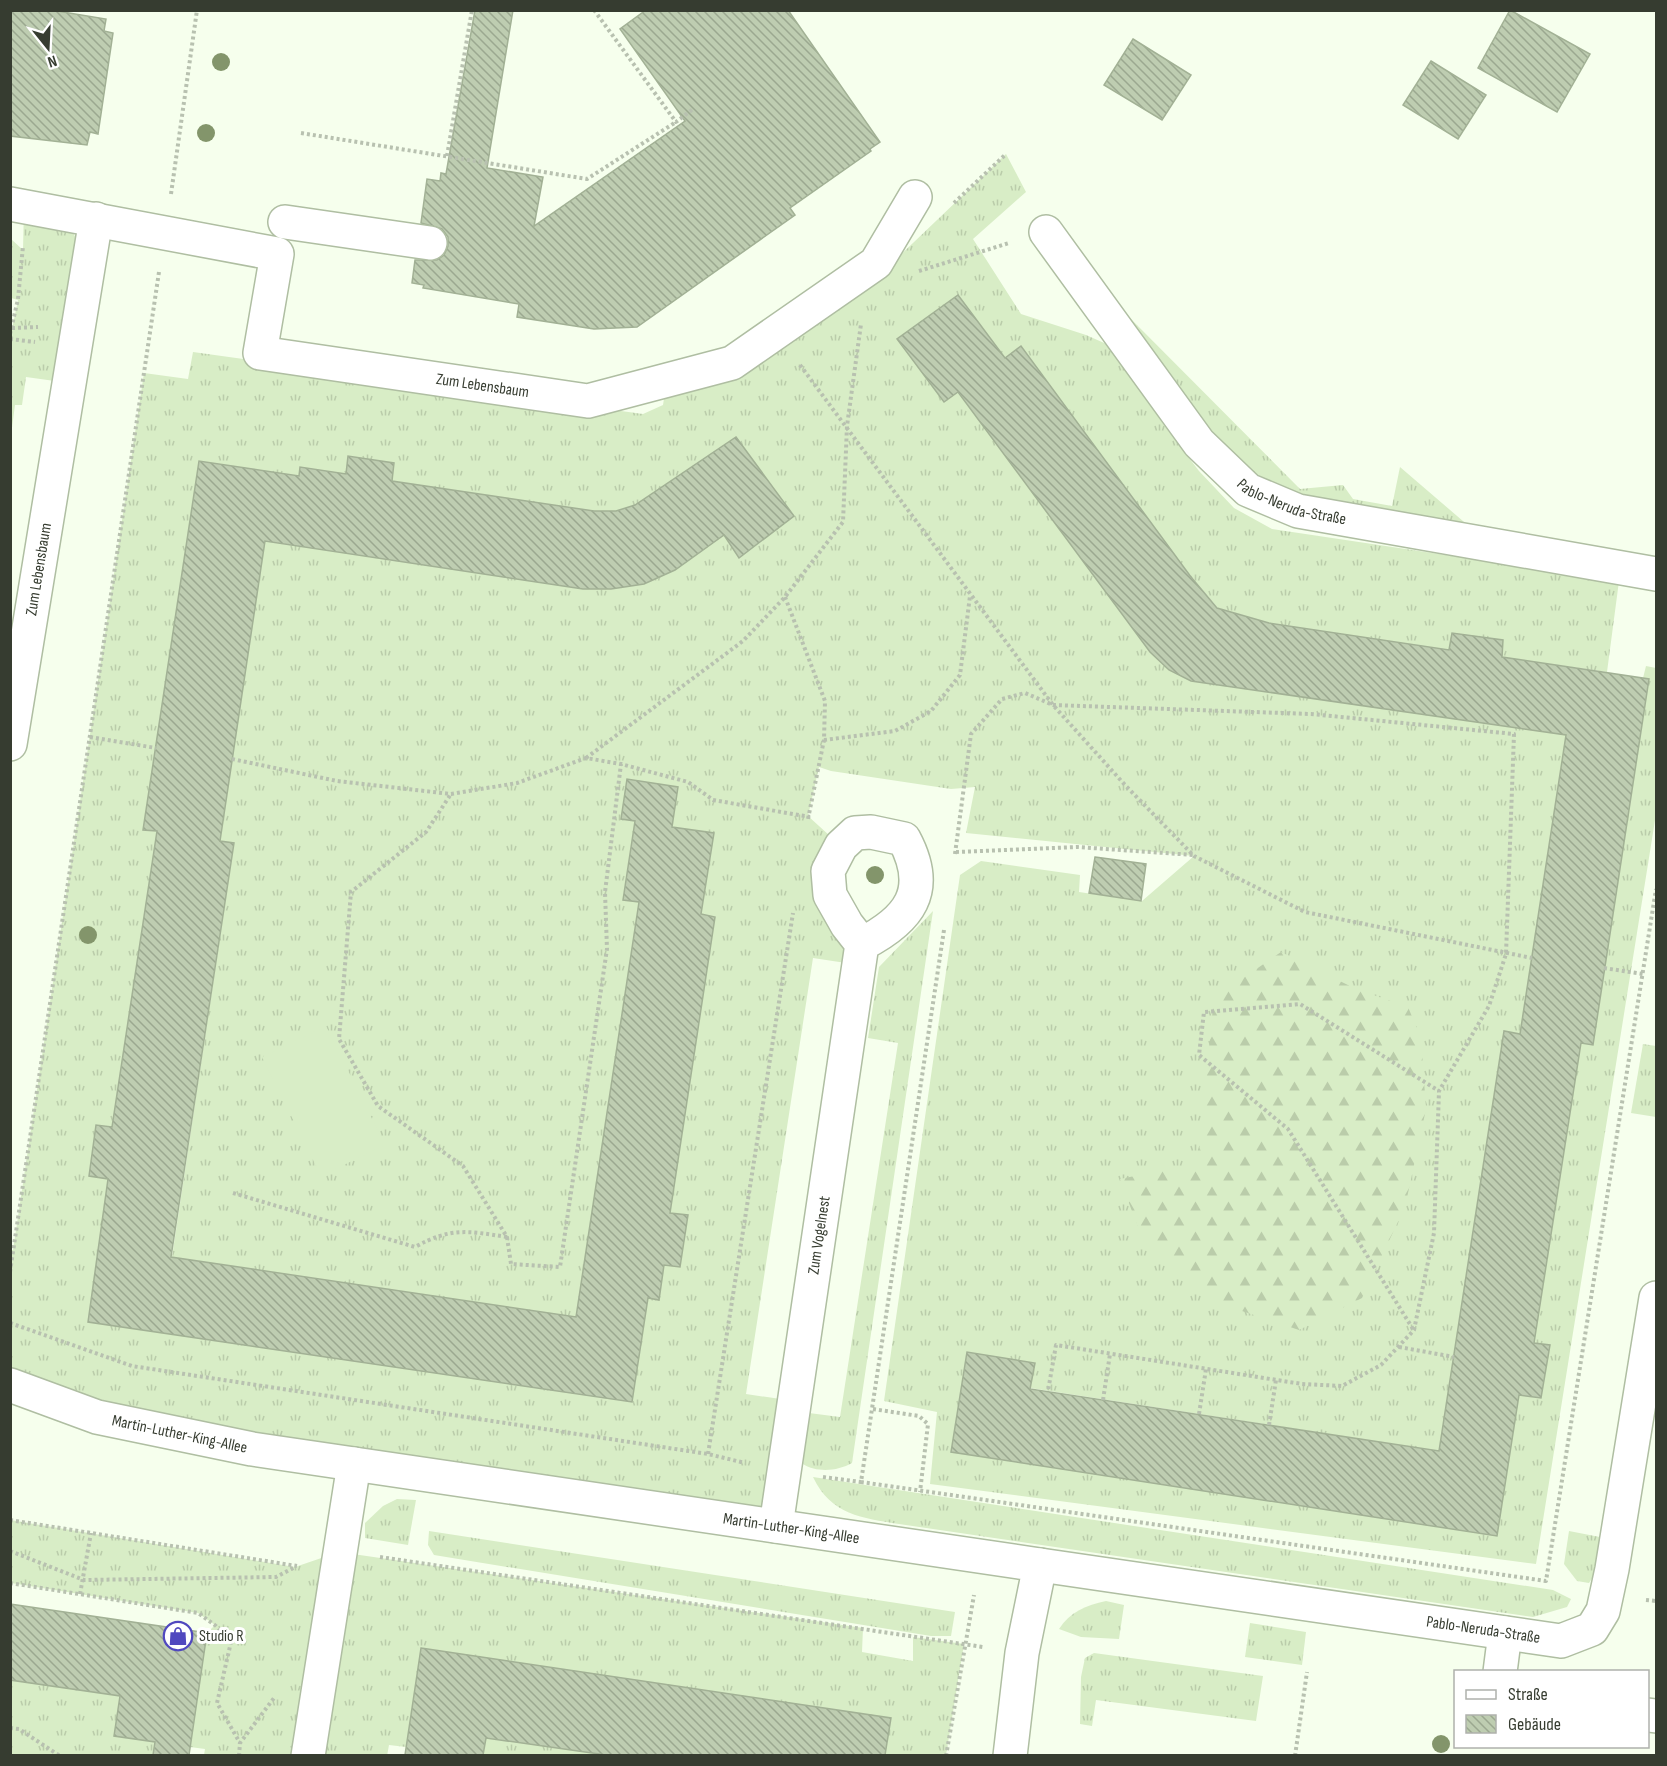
<svg xmlns="http://www.w3.org/2000/svg" width="1667" height="1766" font-family="'Sofia Sans Condensed',sans-serif">
	<style>
		.grass { fill: url(#grass-tufts); fill-rule: evenodd }
		.forest { fill: url(#forest-firs) }
		.pitch { fill: #d8edc6 }
		.building { fill: url(#building-back-hatch); stroke: #a2b195; stroke-width: 1.5 }
		.lines { fill: none; stroke-linecap: round; stroke-linejoin: round }
		.minor-casing { stroke: #afbea2; stroke-width: 36 }
		.path { stroke: #b8c1b0; stroke-width: 4; stroke-dasharray: 3 3; stroke-linecap: butt }
		.minor { stroke: #fff; stroke-width: 33 }
		.tree { fill: #83956b }
		.labels { text-anchor: middle; dominant-baseline: central; stroke-width: 6; stroke-linejoin: round; paint-order: stroke }
		.street-label { font-size: 16px; fill: #363c30; stroke: #fff }
		.poi-label { font-size: 16px; fill: #363c30; stroke: #fff; text-anchor: start }
	</style>
	<defs>
		<pattern id="grass-tufts" width="24" height="20" patternUnits="userSpaceOnUse" patternTransform="scale(1.5)"><rect width="24" height="20" fill="#d8edc6"/><path d="M3 7l-1-3M5 7V3M7 7l1-3M15 17l-1-3M17 17v-4M19 17l1-3" fill="none" stroke="#baccaa"/></pattern>
		<pattern id="forest-firs" width="22" height="20" patternUnits="userSpaceOnUse" patternTransform="scale(1.5)"><rect width="22" height="20" fill="#d8edc6"/><path d="M5 1l3.5 6h-7zM16 11l3.5 6h-7z" fill="#baccaa"/></pattern>
		<pattern id="building-back-hatch" width="6" height="6" patternUnits="userSpaceOnUse" patternTransform="scale(1.5)"><rect width="6" height="6" fill="#becdb1"/><path d="M-1 5l2 2M0 0l6 6M5-1l2 2" fill="none" stroke="#9ba890"/></pattern>
	</defs>
	<rect width="100%" height="100%" fill="#f6ffed"/>
	<!-- grass -->
	<g class="grass">
		<path d="M 1006,154 L 1026,192 L 973,239 L 1021,314 L 1086,335 L 1111,346 L 1164,425 L 1199,471 L 1234,508 L 1272,529 L 1619,581 L 1607,672 L 1502,657 L 1503,640 L 1452,634 L 1449,650 L 1269,623 L 1218,608 L 1191,577 L 1020,347 L 1005,358 L 958,295 L 898,339 L 944,402 L 958,392 L 1150,652 L 1170,670 L 1191,681 L 1566,735 L 1520,1034 L 1504,1031 L 1439,1451 L 1030,1388 L 1035,1363 L 967,1352 L 951,1452 L 1497,1535 L 1519,1395 L 1541,1398 L 1550,1345 L 1534,1343 L 1581,1043 L 1593,1044 L 1649,679 L 1643,678 L 1646,666 L 1656,668 L 1656,814 L 1536,1564 L 930,1484 L 937,1412 L 884,1401 L 960,875 L 981,861 L 1080,875 L 1079,892 L 1142,901 L 1194,856 L 966,833 L 975,787 L 951,789 L 831,771 L 819,767 L 808,816 L 841,846 L 828,871 L 859,965 L 813,958 L 746,1394 L 794,1401 L 776,1526 L 252,1449 L 11,1385 L 11,1250 L 13,1250 L 144,373 L 188,379 L 193,352 L 643,414 L 663,405 L 667,379 L 738,378 L 867,287 ZM 349,456 L 394,463 L 392,481 L 594,511 L 616,511 L 635,505 L 793,516 L 739,558 L 724,535 L 583,589 L 265,541 L 220,841 L 234,843 L 172,1257 L 576,1317 L 639,902 L 623,899 L 635,821 L 621,818 L 627,780 L 678,787 L 672,827 L 714,833 L 701,914 L 715,917 L 670,1213 L 688,1216 L 680,1266 L 664,1265 L 659,1300 L 648,1298 L 632,1402 L 88,1321 L 109,1179 L 89,1176 L 96,1125 L 112,1127 L 157,831 L 144,830 L 199,461 L 299,476 L 300,467 L 346,474 Z"/>
		<path d="M 24,206 L 70,226 L 78,243 L 69,383 L 26,377 L 22,405 L 15,405 L 11,435 L 11,334 L 18,300 L 11,298 L 10,238 L 23,250 Z"/>
		<path d="M 1120,308 L 1300,489 L 1343,485 L 1353,499 L 1392,506 L 1400,467 L 1492,546 L 1248,490 Z"/>
		<path d="M 933,911 L 852,1463 C 838,1471 817,1473 803,1464 L 809,1413 L 840,1417 L 898,1043 L 868,1038 L 879,967 Z"/>
		<path d="M 1643,1044 L 1656,1046 L 1656,1117 L 1631,1113 Z"/>
		<path d="M 813,1477 L 1553,1590 L 1571,1599 L 1567,1607 L 1533,1617 L 899,1524 C 862,1518 831,1515 813,1477 Z"/>
		<path d="M 397,1499 L 416,1500 L 408,1545 L 365,1538 L 365,1523 L 383,1506 Z"/>
		<path d="M 10,1520 L 295,1567 L 339,1552 L 863,1628 L 862,1652 L 913,1661 L 913,1637 L 964,1644 L 946,1755 L 885,1755 L 891,1718 L 422,1649 L 406,1747 L 389,1745 L 387,1756 L 204,1755 L 205,1749 L 190,1747 L 207,1633 L 215,1625 L 198,1613 L 11,1583 Z"/>
		<path d="M 429,1531 L 955,1612 L 951,1636 L 931,1636 L 434,1555 L 428,1545 Z"/>
		<path d="M 1569,1531 L 1605,1538 L 1597,1571 L 1589,1583 L 1577,1581 L 1564,1564 Z"/>
		<path d="M 1106,1601 L 1124,1605 L 1119,1639 L 1081,1637 L 1059,1629 C 1070,1612 1086,1605 1106,1601 Z"/>
		<path d="M 1250,1623 L 1306,1632 L 1302,1665 L 1245,1657 Z"/>
		<path d="M 1094,1653 L 1263,1676 L 1256,1721 L 1096,1700 L 1092,1726 L 1080,1724 L 1081,1677 L 1085,1658 Z"/>
		<path d="M 11,1680 L 120,1696 L 115,1736 L 155,1742 L 153,1755 L 11,1756 Z"/>
		<path d="M 486,1738 L 606,1755 L 483,1756 Z"/>
	</g>
	<!-- forest -->
	<path class="forest" d="M 1281,952 L 1356,989 L 1408,1007 L 1421,1038 L 1426,1109 L 1405,1207 L 1362,1298 L 1299,1330 L 1209,1300 L 1142,1238 L 1120,1179 L 1198,1163 L 1214,998 Z"/>
	<!-- pitch -->
	<path class="pitch" d="M 326,1026 L 385,1145 L 321,1176 L 262,1057 Z"/>
	<!-- building -->
	<g class="building">
		<path d="M 10,10 L 51,10 L 106,19 L 104,31 L 113,33 L 98,134 L 90,132 L 87,145 L 10,136 Z"/>
		<path d="M 475,10 L 513,10 L 487,168 L 543,177 L 534,226 L 685,121 L 620,29 L 646,10 L 788,10 L 880,142 L 870,149 L 871,151 L 790,208 L 795,215 L 637,327 L 594,329 L 517,317 L 519,304 L 423,288 L 424,285 L 412,283 L 415,260 L 437,260 L 444,255 L 448,246 L 448,237 L 442,229 L 421,223 L 427,179 L 440,181 L 441,173 L 446,174 Z"/>
		<path d="M 1510,10 L 1590,54 L 1557,112 L 1478,68 Z"/>
		<path d="M 1133,39 L 1191,75 L 1162,120 L 1104,85 Z"/>
		<path d="M 1431,61 L 1486,95 L 1458,139 L 1403,105 Z"/>
		<path d="M 958,295 L 1005,358 L 1021,346 L 1191,577 L 1217,608 L 1269,623 L 1449,650 L 1452,633 L 1503,640 L 1502,657 L 1649,679 L 1593,1045 L 1581,1043 L 1534,1343 L 1550,1345 L 1541,1398 L 1519,1395 L 1497,1536 L 951,1452 L 967,1352 L 1035,1363 L 1030,1389 L 1439,1451 L 1504,1031 L 1520,1034 L 1566,735 L 1191,681 L 1169,670 L 1150,652 L 958,392 L 944,402 L 897,339 Z"/>
		<path d="M 736,437 L 794,516 L 739,558 L 724,535 L 675,570 L 644,584 L 611,589 L 583,589 L 265,541 L 220,841 L 234,843 L 171,1257 L 576,1317 L 639,902 L 623,900 L 635,821 L 621,819 L 627,779 L 678,787 L 672,827 L 714,833 L 701,914 L 715,917 L 670,1213 L 688,1215 L 680,1267 L 664,1265 L 659,1300 L 648,1298 L 632,1402 L 88,1322 L 108,1179 L 89,1176 L 96,1125 L 112,1127 L 157,831 L 143,830 L 199,461 L 299,476 L 300,467 L 346,474 L 348,456 L 394,463 L 392,481 L 594,511 L 616,511 L 635,505 Z"/>
		<path d="M 1095,857 L 1146,864 L 1141,901 L 1089,893 Z"/>
		<path d="M 10,1604 L 207,1633 L 189,1755 L 153,1755 L 155,1742 L 114,1736 L 120,1696 L 10,1680 Z"/>
		<path d="M 421,1648 L 891,1718 L 885,1755 L 606,1755 L 486,1738 L 483,1755 L 405,1755 Z"/>
	</g>
	<g class="lines">
		<!-- minor casing -->
		<g class="minor-casing">
			<g id="minor">
				<path id="s1" d="M 10,204 L 277,254 L 260,353 L 588,401 L 732,363 L 876,263 L 915,197"/>
				<path d="M 285,222 L 430,243"/>
				<path id="s2" d="M 1046,232 L 1199,443 L 1248,490 L 1298,511 L 1656,574"/>
				<path id="s3" d="M 10,744 L 96,219"/>
				<path id="s4" d="M 10,1385 L 97,1417 L 252,1449 L 1040,1565 L 1022,1653 L 1010,1756"/>
				<path id="s5" d="M 776,1526 L 862,944 C 909,920 932,891 904,839 L 871,832 L 855,833 L 841,846 L 828,871 L 830,895 L 847,925 L 862,944"/>
				<path id="s6" d="M 1040,1565 L 1561,1641 L 1592,1629 L 1603,1611 L 1612,1569 L 1656,1298"/>
				<path d="M 1500,1672 L 1505,1633"/>
				<path d="M 1648,1715 L 1656,1716"/>
				<path d="M 308,1756 L 354,1464"/>
			</g>
		</g>
		<!-- path -->
		<g class="path">
			<path d="M 594,10 L 676,122 L 693,109"/>
			<path d="M 301,133 L 587,179 L 676,122"/>
			<path d="M 447,156 L 472,10"/>
			<path d="M 171,194 L 197,10"/>
			<path d="M 954,203 L 1006,154"/>
			<path d="M 919,271 L 1009,243"/>
			<path d="M 12,328 L 38,327"/>
			<path d="M 10,334 L 18,299 L 23,246"/>
			<path d="M 10,339 L 35,342"/>
			<path d="M 800,365 L 1053,705 L 1125,785 L 1194,856 L 1305,912 L 1532,958"/>
			<path d="M 785,597 L 825,701 L 824,740 L 808,819"/>
			<path d="M 90,737 L 156,748"/>
			<path d="M 824,740 L 895,731 L 931,711 L 960,675 L 970,596"/>
			<path d="M 586,758 L 743,641 L 785,597 L 843,522 L 847,426 L 861,324"/>
			<path d="M 232,759 L 337,781 L 451,794 L 517,783 L 586,758 L 621,764 L 688,782 L 713,800 L 810,817"/>
			<path d="M 956,852 L 1077,847 L 1194,855"/>
			<path d="M 955,854 L 971,734 L 1002,699 L 1025,693 L 1053,705 L 1311,714 L 1514,734 L 1506,954 L 1489,1006 L 1439,1091 L 1434,1233 L 1414,1330 L 1381,1365 L 1342,1386 L 1302,1384 L 1056,1345 L 1048,1391"/>
			<path d="M 944,930 L 861,1482 L 1546,1581 L 1656,889"/>
			<path d="M 1604,968 L 1643,974"/>
			<path d="M 233,1193 L 415,1247 C 451,1227 468,1231 507,1237 L 463,1166 L 378,1106 L 339,1039 L 351,892 L 426,832 L 451,794"/>
			<path d="M 507,1237 L 511,1264 L 560,1267 L 607,949 L 605,892 L 621,764"/>
			<path d="M 10,1272 L 159,272"/>
			<path d="M 10,1323 L 132,1366 L 708,1454 L 745,1463"/>
			<path d="M 1413,1329 L 1288,1129 L 1199,1055 L 1204,1012 L 1300,1004 L 1439,1091"/>
			<path d="M 1399,1347 L 1454,1357"/>
			<path d="M 1103,1400 L 1110,1354"/>
			<path d="M 873,1409 L 919,1416 L 928,1424 L 920,1492"/>
			<path d="M 1199,1414 L 1206,1369"/>
			<path d="M 1269,1425 L 1276,1380"/>
			<path d="M 708,1454 L 793,913"/>
			<path d="M 823,1477 L 861,1482"/>
			<path d="M 10,1520 L 297,1566"/>
			<path d="M 10,1551 L 84,1580 L 276,1577 L 295,1567"/>
			<path d="M 380,1557 L 983,1647"/>
			<path d="M 10,1583 L 198,1613 L 216,1626 L 231,1642 L 217,1703 L 240,1743"/>
			<path d="M 80,1594 L 91,1533"/>
			<path d="M 1646,1600 L 1656,1601"/>
			<path d="M 10,1728 L 19,1729 L 60,1756"/>
			<path d="M 239,1756 L 240,1743 L 274,1698"/>
			<path d="M 946,1756 L 974,1595"/>
			<path d="M 1295,1756 L 1307,1672"/>
		</g>
		<!-- minor -->
		<use href="#minor" class="minor"/>
	</g>
	<!-- trees -->
	<g class="tree">
		<circle cx="221" cy="62" r="9"/>
		<circle cx="206" cy="133" r="9"/>
		<circle cx="875" cy="875" r="9"/>
		<circle cx="88" cy="935" r="9"/>
		<circle cx="1441" cy="1744" r="9"/>
	</g>
	<!-- icons -->
	<defs>
		<g id="shop-ring" transform="scale(1.5)"><circle r="9.5" fill="#fff" stroke="#5048bf" stroke-width="1.5"/><path d="M-5-2.5h2.3a2.7 3.5 0 0 1 5.4 0H5L5.5 6h-11ZM-1.5-2.5h3a1.5 2.3 0 0 0-3 0Z" fill="#5048bf"/></g>
	</defs>
	<g fill-rule="evenodd">
		<use href="#shop-ring" x="178" y="1636"/>
	</g>
	<g class="labels">
		<!-- street labels -->
		<g class="street-label">
			<text stroke="none"><textPath href="#s1" startOffset="597">Zum Lebensbaum</textPath></text>
			<text stroke="none"><textPath href="#s2" startOffset="374">Pablo-Neruda-Straße</textPath></text>
			<text stroke="none"><textPath href="#s3" startOffset="177">Zum Lebensbaum</textPath></text>
			<text stroke="none"><textPath href="#s5" startOffset="294">Zum Vogelnest</textPath></text>
			<text stroke="none"><textPath href="#s4" startOffset="177">Martin-Luther-King-Allee</textPath></text>
			<text stroke="none"><textPath href="#s4" startOffset="796">Martin-Luther-King-Allee</textPath></text>
			<text stroke="none"><textPath href="#s6" startOffset="448">Pablo-Neruda-Straße</textPath></text>
		</g>
		<!-- poi labels -->
		<g class="poi-label">
			<text x="199" y="1636">Studio R</text>
		</g>
	</g>
	<!-- border -->
	<rect width="1667" height="1766" fill="none" stroke="#363c30" stroke-width="24"/>
	<!-- legend -->
	<rect x="1454" y="1670" width="195" height="78" fill="#ffffff" stroke="#afb1ac" stroke-width="1.5"/>
	<rect x="1466" y="1690" width="30" height="9" fill="#ffffff" stroke="#afb1ac" stroke-width="1.5"/>
	<text x="1508" y="1700" font-size="18" fill="#363c30">Straße</text>
	<rect x="1466" y="1715" width="30" height="18" fill="url(#building-back-hatch)" stroke="#afb1ac" stroke-width="1.5"/>
	<text x="1508" y="1730" font-size="18" fill="#363c30">Gebäude</text>
	<!-- north arrow -->
	<g transform="translate(48 48) rotate(162)" stroke="#ffffff" stroke-width="4.5" paint-order="stroke">
	<path d="M0-4.5L10 22L0 15L-10 22Z" fill="#363c30"/>
	<text y="-9" font-size="16" font-weight="bold" text-anchor="middle" fill="#363c30">N</text>
	</g>
</svg>
